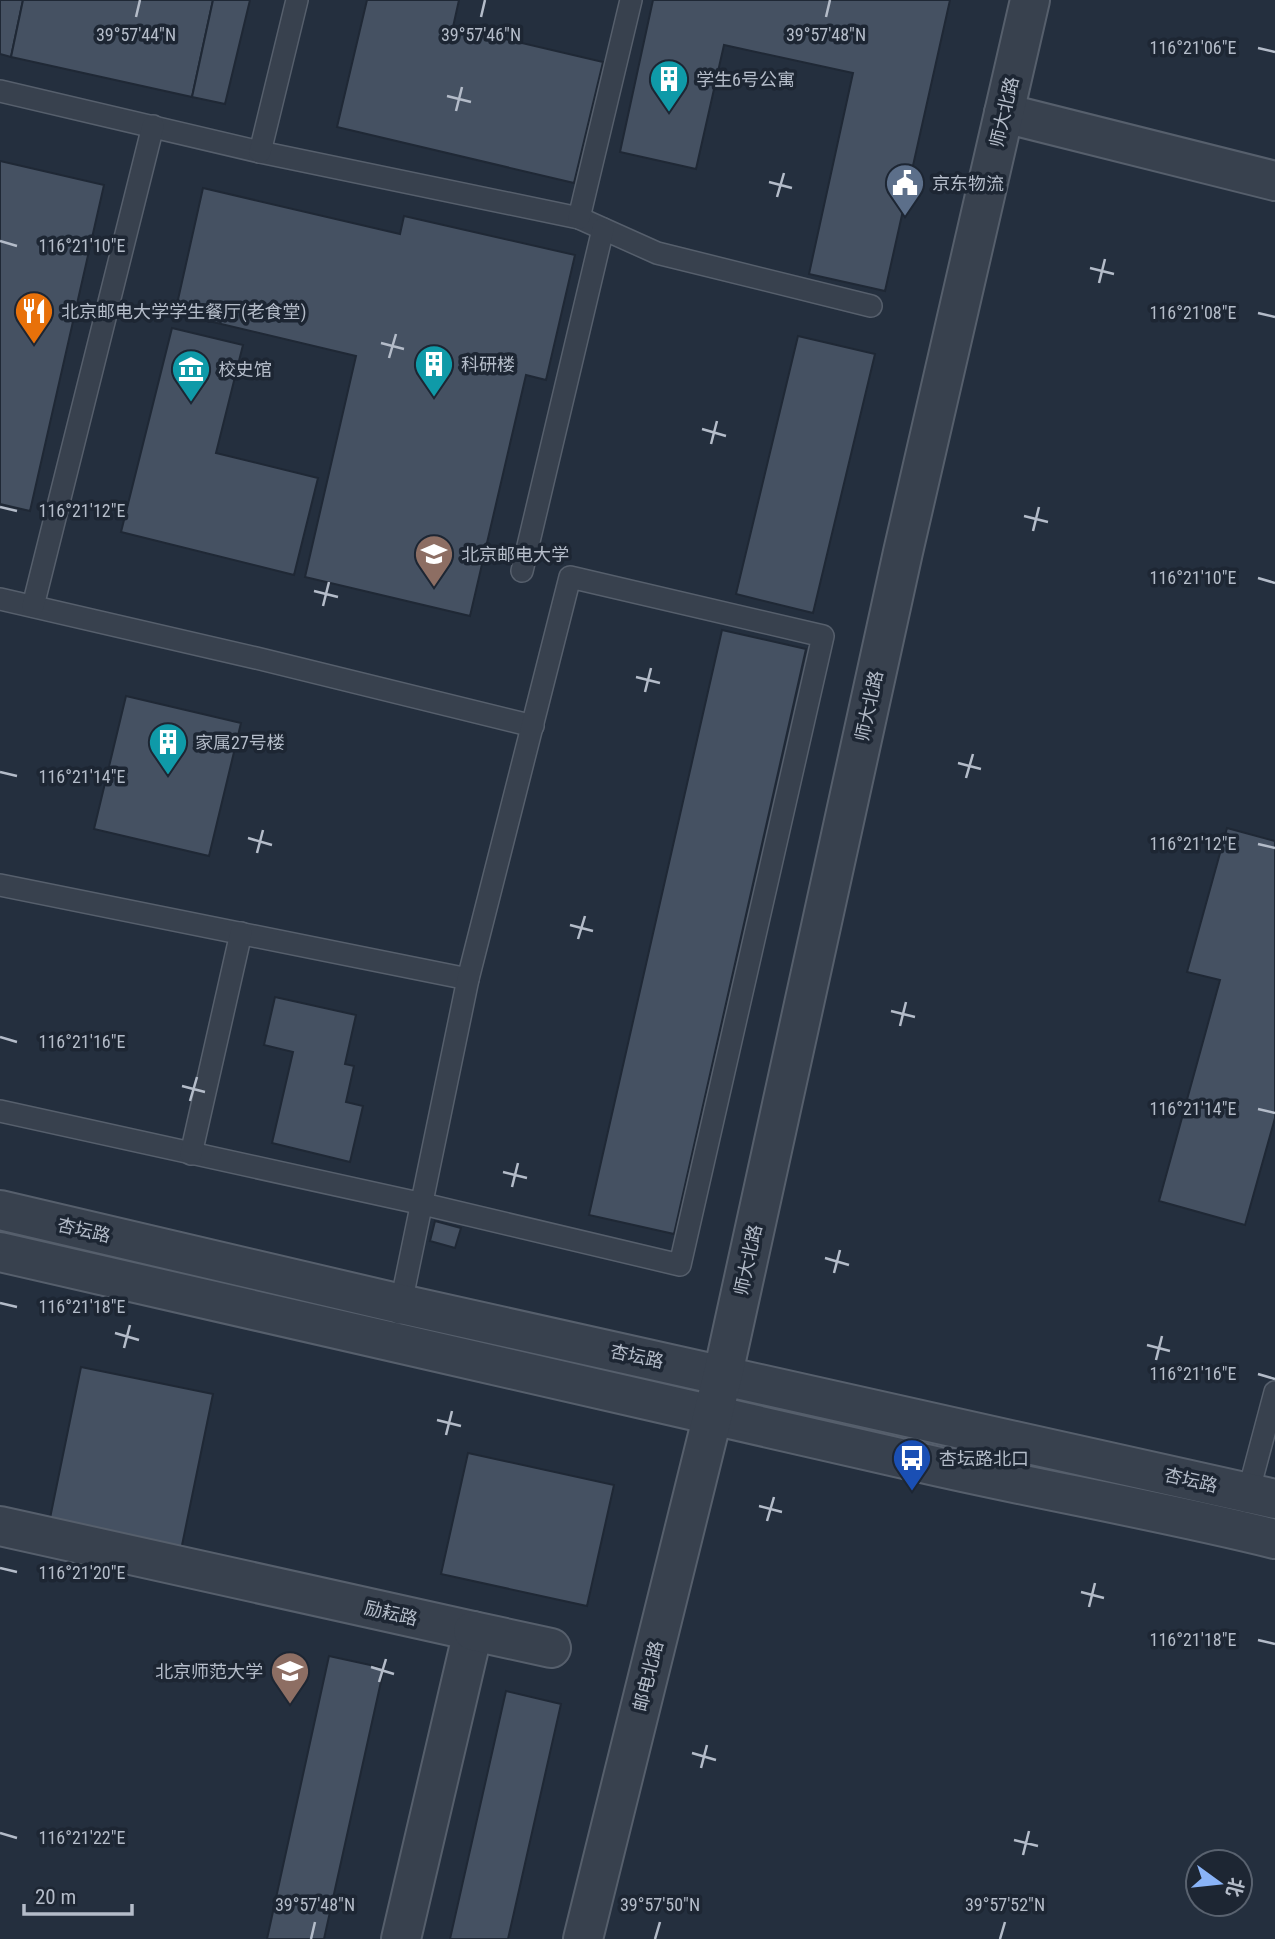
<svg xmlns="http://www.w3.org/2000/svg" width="1275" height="1939" font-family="'Roboto Condensed','Noto Sans SC',sans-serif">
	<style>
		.building { fill: #455162; stroke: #1f2835; stroke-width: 2 }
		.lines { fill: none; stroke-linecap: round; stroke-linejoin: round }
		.service-casing { stroke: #565f6c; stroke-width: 24 }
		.minor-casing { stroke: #565f6c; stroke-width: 42 }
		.tertiary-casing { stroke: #565f6c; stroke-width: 42 }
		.service { stroke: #38414e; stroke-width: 21 }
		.minor { stroke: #38414e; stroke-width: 38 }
		.tertiary { stroke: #38414e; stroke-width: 38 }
		.ticks { fill: none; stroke: #b4bcc9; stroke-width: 2.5 }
		.labels { text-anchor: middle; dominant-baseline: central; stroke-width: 7; stroke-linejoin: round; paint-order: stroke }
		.poi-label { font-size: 18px; fill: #b4bcc9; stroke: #1d2633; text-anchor: start }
		.street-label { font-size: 18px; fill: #b4bcc9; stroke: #1d2633 }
		.ticks-label { font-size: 18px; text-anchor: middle; fill: #b4bcc9; stroke: #1d2633; stroke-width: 7; stroke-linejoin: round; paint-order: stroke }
	</style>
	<rect width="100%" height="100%" fill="#242f3e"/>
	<!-- building -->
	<g class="building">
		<path d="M 0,0 L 23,0 L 11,57 L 0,54 Z"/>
		<path d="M 23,0 L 213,0 L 192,97 L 11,57 Z"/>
		<path d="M 213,0 L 250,0 L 225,104 L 192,97 Z"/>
		<path d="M 367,0 L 459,0 L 453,27 L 603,62 L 574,183 L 337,127 Z"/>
		<path d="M 653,0 L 950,0 L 885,291 L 809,274 L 853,73 L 724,45 L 696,169 L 620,152 Z"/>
		<path d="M 0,161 L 104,185 L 30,511 L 0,504 Z"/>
		<path d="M 203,188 L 400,234 L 404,216 L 575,255 L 546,380 L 526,375 L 470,616 L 305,577 L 356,356 L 175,313 Z"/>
		<path d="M 172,328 L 243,345 L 216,453 L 318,478 L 294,575 L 121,532 Z"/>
		<path d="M 798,336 L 875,354 L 813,613 L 736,594 Z"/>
		<path d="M 722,630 L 806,649 L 674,1234 L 589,1215 Z"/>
		<path d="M 126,696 L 241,723 L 209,856 L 94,829 Z"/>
		<path d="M 1227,828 L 1275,841 L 1275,1118 L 1245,1225 L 1159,1201 L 1220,980 L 1187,972 Z"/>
		<path d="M 275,997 L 356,1015 L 345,1064 L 354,1066 L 346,1102 L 363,1106 L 350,1162 L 272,1143 L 293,1052 L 264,1045 Z"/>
		<path d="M 435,1221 L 461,1228 L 455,1248 L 430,1241 Z"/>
		<path d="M 81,1367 L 213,1394 L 180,1555 L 48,1528 Z"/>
		<path d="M 468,1453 L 614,1485 L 587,1606 L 441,1574 Z"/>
		<path d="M 329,1656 L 384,1668 L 324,1939 L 267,1939 Z"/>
		<path d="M 506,1691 L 561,1704 L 508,1939 L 450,1939 Z"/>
	</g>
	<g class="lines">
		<!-- service casing -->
		<g class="service-casing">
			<g id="service">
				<path d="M 0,91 L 260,152 L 579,218 L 657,253 L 871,306"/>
				<path d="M 260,152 L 297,0"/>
				<path d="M 579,218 L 631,0"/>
				<path d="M 522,571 L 603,229"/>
				<path d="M 0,599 L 256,658 L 533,726"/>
				<path d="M 33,606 L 153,126"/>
				<path d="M 0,885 L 468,979"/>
				<path d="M 0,1111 L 423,1204 L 680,1265 L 823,636 L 570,577 L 468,979 L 399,1313"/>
				<path d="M 191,1154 L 241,933"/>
				<path d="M 1246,1501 L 1275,1392"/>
			</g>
		</g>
		<!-- minor casing -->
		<g class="minor-casing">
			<g id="minor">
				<path d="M 1004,113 L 1275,181"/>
				<path d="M 0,1526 L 473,1631 L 401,1939"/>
				<path d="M 473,1631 L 551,1648"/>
			</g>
		</g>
		<!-- tertiary casing -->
		<g class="tertiary-casing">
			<g id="tertiary">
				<path d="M 0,1210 L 401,1304 L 1275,1499"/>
				<path d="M 0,1252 C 307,1323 615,1392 922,1463 C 1039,1490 1158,1510 1275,1539"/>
				<path d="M 583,1939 L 723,1374 L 903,552 L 1030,0"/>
			</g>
		</g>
		<!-- service -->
		<use href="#service" class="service"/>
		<!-- minor -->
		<use href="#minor" class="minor"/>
		<!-- tertiary -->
		<use href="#tertiary" class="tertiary"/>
	</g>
	<!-- ticks -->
	<path class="ticks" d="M 136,17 L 140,0M 481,17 L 485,0M 826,17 L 830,0M 1258,48 L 1275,52M 447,96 L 471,102M 456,111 L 462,87M 769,182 L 792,188M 777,197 L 784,173M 0,241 L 17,246M 1090,268 L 1114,274M 1099,283 L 1105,259M 1258,313 L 1275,317M 381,343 L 404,349M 389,358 L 396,334M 702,429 L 726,436M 711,444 L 717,421M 0,507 L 17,511M 1024,516 L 1048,522M 1033,531 L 1039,507M 1258,578 L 1275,583M 314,591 L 338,597M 323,606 L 329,582M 636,677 L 660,683M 645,692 L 651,668M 958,763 L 981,769M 0,772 L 17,776M 966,778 L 973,754M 248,838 L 272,845M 1258,844 L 1275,848M 257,853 L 263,830M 570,925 L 593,931M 578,939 L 585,916M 891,1011 L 915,1017M 900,1026 L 906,1002M 0,1037 L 17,1042M 182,1086 L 205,1092M 190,1101 L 197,1077M 1258,1109 L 1275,1113M 503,1172 L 527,1178M 512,1187 L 518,1163M 825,1258 L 849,1265M 834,1273 L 840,1250M 0,1303 L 17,1307M 115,1333 L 139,1340M 1147,1345 L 1170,1351M 124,1348 L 130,1325M 1156,1360 L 1162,1336M 1258,1374 L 1275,1379M 437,1420 L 461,1426M 446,1435 L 452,1411M 759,1506 L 782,1512M 767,1521 L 774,1497M 0,1568 L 17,1572M 1081,1592 L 1104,1598M 1089,1607 L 1095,1583M 1258,1640 L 1275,1644M 371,1667 L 394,1674M 379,1682 L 386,1659M 692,1753 L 716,1760M 701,1768 L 707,1745M 0,1833 L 17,1838M 1014,1840 L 1038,1846M 1023,1855 L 1029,1831M 311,1939 L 315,1922M 655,1939 L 660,1922M 1000,1939 L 1005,1922"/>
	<!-- icons -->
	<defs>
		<g id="building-pin" transform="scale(2.0125)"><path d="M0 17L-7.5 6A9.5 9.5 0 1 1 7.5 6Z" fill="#0f9aa8" stroke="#1d2633"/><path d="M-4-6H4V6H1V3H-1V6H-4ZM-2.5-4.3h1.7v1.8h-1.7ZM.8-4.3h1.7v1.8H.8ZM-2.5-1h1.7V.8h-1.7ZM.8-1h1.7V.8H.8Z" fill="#fff"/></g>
		<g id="civic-pin" transform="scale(2.0125)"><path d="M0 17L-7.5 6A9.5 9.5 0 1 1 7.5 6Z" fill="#5c6f8a" stroke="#1d2633"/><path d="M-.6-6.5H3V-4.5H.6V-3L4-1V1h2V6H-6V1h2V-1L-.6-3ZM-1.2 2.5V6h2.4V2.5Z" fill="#fff"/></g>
		<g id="restaurant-pin" transform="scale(2.0125)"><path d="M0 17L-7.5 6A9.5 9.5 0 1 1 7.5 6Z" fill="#e8710a" stroke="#1d2633"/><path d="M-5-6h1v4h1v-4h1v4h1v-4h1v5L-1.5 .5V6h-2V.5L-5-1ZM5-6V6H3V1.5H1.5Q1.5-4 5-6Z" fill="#fff"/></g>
		<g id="museum-pin" transform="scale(2.0125)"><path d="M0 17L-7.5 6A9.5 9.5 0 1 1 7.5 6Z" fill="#0f9aa8" stroke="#1d2633"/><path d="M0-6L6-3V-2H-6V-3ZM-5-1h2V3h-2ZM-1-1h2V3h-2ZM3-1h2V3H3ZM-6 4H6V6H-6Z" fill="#fff"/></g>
		<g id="university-pin" transform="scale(2.0125)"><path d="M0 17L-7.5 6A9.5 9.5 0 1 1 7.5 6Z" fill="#8d6e63" stroke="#1d2633"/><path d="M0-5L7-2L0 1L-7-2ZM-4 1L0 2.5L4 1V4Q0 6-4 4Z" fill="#fff"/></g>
		<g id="bus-pin" transform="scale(2.0125)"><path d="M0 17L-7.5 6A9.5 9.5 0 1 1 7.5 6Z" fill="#1a4fb4" stroke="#1d2633"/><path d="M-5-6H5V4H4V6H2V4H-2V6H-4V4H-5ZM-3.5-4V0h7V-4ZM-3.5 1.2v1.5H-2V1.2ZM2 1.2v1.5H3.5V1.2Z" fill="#fff"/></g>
	</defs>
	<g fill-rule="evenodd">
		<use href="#building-pin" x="669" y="79"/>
		<use href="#civic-pin" x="905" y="183"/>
		<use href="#restaurant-pin" x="34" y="311"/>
		<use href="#building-pin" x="434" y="364"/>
		<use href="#museum-pin" x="191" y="369"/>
		<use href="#university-pin" x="434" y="554"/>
		<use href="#building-pin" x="168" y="742"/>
		<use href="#bus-pin" x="912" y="1458"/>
		<use href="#university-pin" x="290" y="1671"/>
	</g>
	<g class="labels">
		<!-- poi labels -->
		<g class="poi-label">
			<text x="696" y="79">学生6号公寓</text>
			<text x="932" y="183">京东物流</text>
			<text x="61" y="311">北京邮电大学学生餐厅(老食堂)</text>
			<text x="461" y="364">科研楼</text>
			<text x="218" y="369">校史馆</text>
			<text x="461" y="554">北京邮电大学</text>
			<text x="195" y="742">家属27号楼</text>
			<text x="939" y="1458">杏坛路北口</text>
			<text x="263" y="1671" text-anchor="end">北京师范大学</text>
		</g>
		<!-- street labels -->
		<g class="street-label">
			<text transform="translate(1004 112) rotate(-77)">师大北路</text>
			<text transform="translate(869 706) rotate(-78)">师大北路</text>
			<text transform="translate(84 1230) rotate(13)">杏坛路</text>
			<text transform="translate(748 1260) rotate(-78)">师大北路</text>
			<text transform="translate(637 1356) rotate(12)">杏坛路</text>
			<text transform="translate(1191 1480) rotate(13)">杏坛路</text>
			<text transform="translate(391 1613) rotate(13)">励耘路</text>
			<text transform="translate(648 1676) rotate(-76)">邮电北路</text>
		</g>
	</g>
	<g class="ticks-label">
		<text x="136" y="41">39°57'44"N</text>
		<text x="481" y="41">39°57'46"N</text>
		<text x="826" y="41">39°57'48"N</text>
		<text x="1193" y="54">116°21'06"E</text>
		<text x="82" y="252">116°21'10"E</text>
		<text x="1193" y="319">116°21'08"E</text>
		<text x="82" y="517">116°21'12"E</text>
		<text x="1193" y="584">116°21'10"E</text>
		<text x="82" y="783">116°21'14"E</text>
		<text x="1193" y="850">116°21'12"E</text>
		<text x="82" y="1048">116°21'16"E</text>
		<text x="1193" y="1115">116°21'14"E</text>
		<text x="82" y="1313">116°21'18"E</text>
		<text x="1193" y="1380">116°21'16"E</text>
		<text x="82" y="1579">116°21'20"E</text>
		<text x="1193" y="1646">116°21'18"E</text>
		<text x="82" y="1844">116°21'22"E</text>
		<text x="315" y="1911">39°57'48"N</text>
		<text x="660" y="1911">39°57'50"N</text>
		<text x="1005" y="1911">39°57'52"N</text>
	</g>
	<!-- north arrow -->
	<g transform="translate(1219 1883) rotate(105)"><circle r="33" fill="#1d2633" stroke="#59626f" stroke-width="2"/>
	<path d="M0-5L12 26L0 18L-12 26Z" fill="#8ab4f8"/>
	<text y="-10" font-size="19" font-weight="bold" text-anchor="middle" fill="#b4bcc9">北</text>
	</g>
	<!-- scale -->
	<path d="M24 1904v10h108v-10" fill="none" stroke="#b4bcc9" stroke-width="3.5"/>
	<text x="35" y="1904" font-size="21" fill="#b4bcc9" stroke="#1d2633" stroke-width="5" paint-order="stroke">20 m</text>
</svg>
